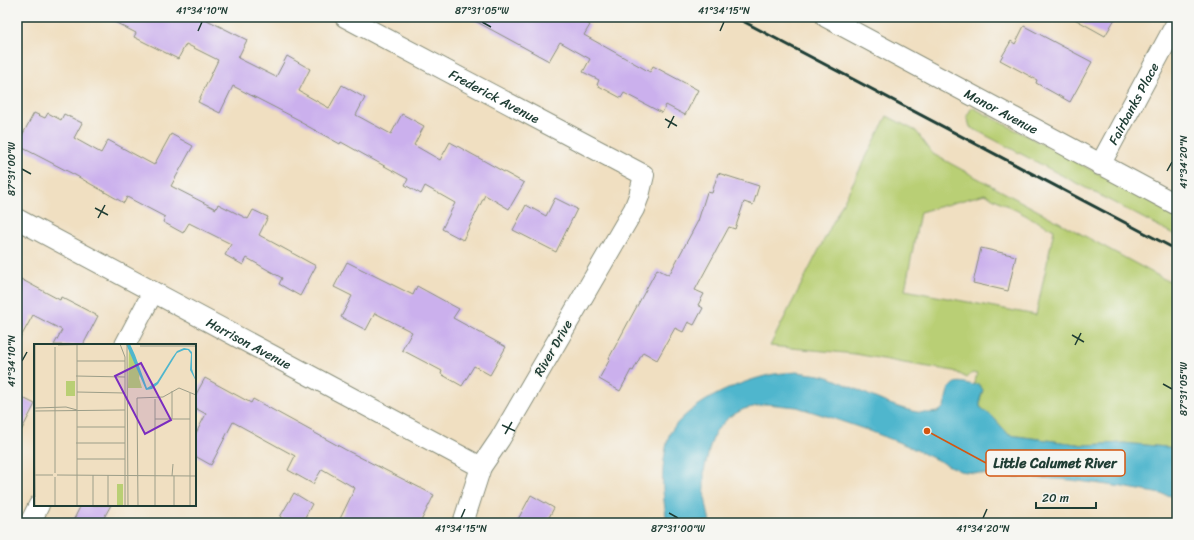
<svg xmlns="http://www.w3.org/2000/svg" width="1194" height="540" font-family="Sriracha,sans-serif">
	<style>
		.green { fill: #b9cf74; stroke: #6c8654; fill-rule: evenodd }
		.water { fill: #4fb6cd; stroke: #377a80 }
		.building { fill: #cbb0ed }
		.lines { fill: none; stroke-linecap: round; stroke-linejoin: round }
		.minor-casing { stroke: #888e7a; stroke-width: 22 }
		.minor { stroke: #fff; stroke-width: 20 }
		.rail { stroke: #1f3d34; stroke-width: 3 }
		.ticks { fill: none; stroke: #1f3d34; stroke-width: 1.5 }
		.labels { text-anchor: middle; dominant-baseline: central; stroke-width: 3; stroke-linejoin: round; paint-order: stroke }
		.street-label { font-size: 13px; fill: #1f3d34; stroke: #f6f6f2 }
		.inset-road { fill: none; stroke: #9c9e89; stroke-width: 1 }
		.view { fill: #7b2cbf; fill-opacity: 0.15; stroke: #7b2cbf; stroke-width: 2 }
		.inset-edge { fill: none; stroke: #1f3d34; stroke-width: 2 }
		.leader { fill: none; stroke: #d45610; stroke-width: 1.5 }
		.callout-dot { fill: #d45610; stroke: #f6f6f2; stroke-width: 1.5 }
		.callout { fill: #f6f6f2; stroke: #d45610; stroke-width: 1.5 }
		.callout-label { font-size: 14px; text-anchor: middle; font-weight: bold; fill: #1f3d34 }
		.neatline { fill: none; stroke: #1f3d34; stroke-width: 1.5 }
		.ticks-label { font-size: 10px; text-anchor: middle; fill: #1f3d34 }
	</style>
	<rect width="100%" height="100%" fill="#f6f6f2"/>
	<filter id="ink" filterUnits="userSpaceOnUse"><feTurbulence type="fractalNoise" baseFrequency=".025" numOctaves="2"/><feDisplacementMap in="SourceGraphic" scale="8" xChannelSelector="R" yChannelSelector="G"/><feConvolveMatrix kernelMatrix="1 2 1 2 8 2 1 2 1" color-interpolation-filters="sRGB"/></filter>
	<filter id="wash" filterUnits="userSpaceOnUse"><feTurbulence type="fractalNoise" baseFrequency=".012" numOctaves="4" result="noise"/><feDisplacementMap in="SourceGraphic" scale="16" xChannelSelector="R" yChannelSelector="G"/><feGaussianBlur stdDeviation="0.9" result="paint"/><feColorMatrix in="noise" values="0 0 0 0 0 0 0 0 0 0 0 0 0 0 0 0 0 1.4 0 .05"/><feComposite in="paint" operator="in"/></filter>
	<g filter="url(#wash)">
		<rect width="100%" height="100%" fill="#f0dfc1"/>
		<!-- green -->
		<g class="green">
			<path d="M 972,107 L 1177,215 L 1177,236 L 970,127 L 967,116 Z"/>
			<path d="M 887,116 L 916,131 L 933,154 L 1166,280 L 1177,281 L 1177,448 L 1123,443 L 1084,445 L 1009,435 L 993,417 L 980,407 L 980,399 L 983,390 L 974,385 L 977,374 L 972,373 L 967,378 L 954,371 L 904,363 L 856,354 L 770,346 ZM 985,194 L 1054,230 L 1036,315 L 905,290 L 920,212 Z"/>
		</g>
		<!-- water -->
		<path class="water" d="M 798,372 C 808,374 821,374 831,378 C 857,388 909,419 937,412 C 949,409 943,391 953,384 C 961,379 970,387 979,384 L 983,390 L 980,399 L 980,407 L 993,417 L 1009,435 L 1084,445 L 1123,443 L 1177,448 L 1177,497 L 1123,487 L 1071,480 L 989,475 L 960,471 L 908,446 L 870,431 L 829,417 L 797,407 L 766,404 L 744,409 L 729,417 L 716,431 L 710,446 L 704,471 L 704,492 L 710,523 L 667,523 C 663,496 660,475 666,448 C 667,443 668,437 670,433 C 687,405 733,384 765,376 C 775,373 787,373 798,372 Z"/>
		<g id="blocks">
			<!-- building -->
			<g class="building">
				<path d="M 105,17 L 201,17 L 247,40 L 238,58 L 276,77 L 287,56 L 310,69 L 299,91 L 329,108 L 342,85 L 365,98 L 356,115 L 391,134 L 402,114 L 424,126 L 414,145 L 440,160 L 450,142 L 524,183 L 509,209 L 485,195 L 463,240 L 442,229 L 455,203 L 425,186 L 421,194 L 405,185 L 408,179 L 341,142 L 340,144 L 300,122 L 301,121 L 233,86 L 220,113 L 198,102 L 218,60 L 186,44 L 178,59 L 134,37 L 136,33 Z"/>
				<path d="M 468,17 L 576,17 L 590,25 L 584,35 L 650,72 L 653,66 L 698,90 L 685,115 L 666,105 L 662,113 L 624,93 L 621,98 L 597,85 L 599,80 L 583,72 L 590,59 L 560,42 L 549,61 Z"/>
				<path d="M 1071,17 L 1116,17 L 1105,36 Z"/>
				<path d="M 1024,26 L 1092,62 L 1070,102 L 1036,83 L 1037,80 L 1000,60 L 1011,41 L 1015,44 Z"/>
				<path d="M 34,113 L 45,118 L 48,113 L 61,120 L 64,114 L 82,123 L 74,138 L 101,153 L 108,140 L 154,165 L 171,134 L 193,146 L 171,186 L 216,209 L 218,204 L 248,219 L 253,210 L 268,217 L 259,235 L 316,266 L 300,296 L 279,284 L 282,278 L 247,258 L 243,265 L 225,255 L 231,244 L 189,223 L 183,233 L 163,222 L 165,217 L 127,197 L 124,203 L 75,175 L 17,145 Z"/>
				<path d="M 718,173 L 759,186 L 753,205 L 744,202 L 735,229 L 729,227 L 695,290 L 704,294 L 698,305 L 703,308 L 694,325 L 688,322 L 683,332 L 675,328 L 657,360 L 643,352 L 633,371 L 631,370 L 620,391 L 599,379 L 610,359 L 609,358 L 657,269 L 669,275 L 698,221 L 707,192 L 712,193 Z"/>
				<path d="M 555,198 L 577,209 L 556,252 L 513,230 L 526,205 L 546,216 Z"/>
				<path d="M 981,248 L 1016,256 L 1008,291 L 973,283 Z"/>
				<path d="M 347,262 L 413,295 L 417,286 L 459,309 L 453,318 L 506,347 L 490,375 L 474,366 L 462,386 L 441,374 L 442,371 L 402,350 L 412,332 L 375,313 L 366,330 L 341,317 L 352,296 L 334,287 Z"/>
				<path d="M 17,277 L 60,300 L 61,297 L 98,316 L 83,345 L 54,345 L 62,330 L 33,315 L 17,344 Z"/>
				<path d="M 205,378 L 251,403 L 253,399 L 346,450 L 434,495 L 420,523 L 338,523 L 355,488 L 322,469 L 313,484 L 288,470 L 295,456 L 233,422 L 211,465 L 195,456 L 195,435 L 206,414 L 195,408 L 195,396 Z"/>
				<path d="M 17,395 L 35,404 L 17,439 Z"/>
				<path d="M 294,493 L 312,504 L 302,523 L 290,523 L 280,517 Z"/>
				<path d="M 531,495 L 554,508 L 546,523 L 516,523 Z"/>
				<path d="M 81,505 L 111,505 L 101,523 L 72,523 Z"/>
			</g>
		</g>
	</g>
	<g filter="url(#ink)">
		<use href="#blocks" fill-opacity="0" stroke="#888e7a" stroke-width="1"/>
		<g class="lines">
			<!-- minor casing -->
			<g class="minor-casing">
				<g id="minor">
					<path id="s1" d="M 345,17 L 644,175 L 639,196 L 634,209 L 500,439 L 481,467 L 463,523"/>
					<path id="s2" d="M 826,17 L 1177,205"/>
					<path id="s3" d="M 1100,165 L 1177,22"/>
					<path id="s4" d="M 17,219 L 481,467"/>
					<path d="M 125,345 L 153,292"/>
					<path d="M 30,523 L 39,505"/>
				</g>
			</g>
			<!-- minor -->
			<use href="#minor" class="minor"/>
			<!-- rail -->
			<path class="rail" d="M 735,17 L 1177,250"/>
		</g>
	</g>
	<!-- ticks -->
	<path class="ticks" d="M 482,22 L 491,27M 198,31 L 202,22M 720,31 L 724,22M 665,119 L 677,126M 668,128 L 674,116M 22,169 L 31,174M 1167,171 L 1172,162M 95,208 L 108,215M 98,218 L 105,205M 1072,335 L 1084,342M 1075,345 L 1081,333M 22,361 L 27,352M 1163,384 L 1172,389M 502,425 L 515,431M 505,434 L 512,422M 669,513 L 678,518M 461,518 L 465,509M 983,518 L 987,509"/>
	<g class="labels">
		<!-- street labels -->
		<g class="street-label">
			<text stroke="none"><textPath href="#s1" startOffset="169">Frederick Avenue</textPath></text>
			<text stroke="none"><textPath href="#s3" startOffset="70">Fairbanks Place</textPath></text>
			<text stroke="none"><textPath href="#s2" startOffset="199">Manor Avenue</textPath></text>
			<text stroke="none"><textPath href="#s4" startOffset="263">Harrison Avenue</textPath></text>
			<text transform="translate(553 348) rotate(-60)">River Drive</text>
		</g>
	</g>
	<!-- overview -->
	<g transform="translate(34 344)">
		<rect width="162" height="162" fill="#f0dfc1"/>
		<path d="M 95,3 L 106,30 L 105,34 L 108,44 L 94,44 ZM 32,37 L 41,37 L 41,52 L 32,52 ZM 83,140 L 89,140 L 89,162 L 83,162 Z" fill="#b9cf74"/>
		<path d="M 92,0 L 96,0 L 101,11 L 113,44 L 123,38 L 138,14 L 143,7 L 150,4 L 155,5 L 158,8 L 158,25 L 162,37 L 156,26 L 157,10 L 154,6 L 150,6 L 143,9 L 124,40 L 118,45 L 112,46 Z" fill="#4fb6cd"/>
		<path class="inset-road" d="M 1,0 L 1,162M 43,0 L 43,162M 86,0 L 91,13 L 91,162M 93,0 L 94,162M 24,1 L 79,0M 106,2 L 162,2M 43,17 L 91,17M 42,32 L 91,33M 43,48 L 91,49M 156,49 L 156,162M 1,64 L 32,63 L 43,66M 1,67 L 91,66M 121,75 L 156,75M 138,75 L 138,47M 43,83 L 91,83M 0,90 L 1,153M 42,99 L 91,99M 43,115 L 91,115M 21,129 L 21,3M 1,131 L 19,131M 23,131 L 162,132M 138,132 L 139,120M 140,132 L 140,162M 21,162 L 21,133M 59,162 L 59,131M 74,162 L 74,131M 104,162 L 103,54 L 129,53 L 145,44 L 162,51M 121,162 L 121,55"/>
		<path class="view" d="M 107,19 L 137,76 L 111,90 L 81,32 Z"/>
		<rect width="162" height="162" class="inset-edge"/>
	</g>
	<!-- callouts -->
	<path class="leader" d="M927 431L986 463"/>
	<circle class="callout-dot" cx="927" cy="431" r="4"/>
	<rect class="callout" x="986" y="450" width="139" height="26" rx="4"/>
	<g class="callout-label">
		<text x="1055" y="468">Little Calumet River</text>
	</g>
	<!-- margin -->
	<rect width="1194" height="540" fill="none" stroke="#f6f6f2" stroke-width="44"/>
	<!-- scale -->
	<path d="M1036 502v6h60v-6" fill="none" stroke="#1f3d34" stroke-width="2"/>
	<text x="1042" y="502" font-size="12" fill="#1f3d34" stroke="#f6f6f2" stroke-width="3" paint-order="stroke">20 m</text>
	<rect x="22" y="22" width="1150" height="496" class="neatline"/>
	<g class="ticks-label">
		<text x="202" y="14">41°34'10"N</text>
		<text x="482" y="14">87°31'05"W</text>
		<text x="724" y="14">41°34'15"N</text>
		<text transform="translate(1183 162) rotate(-90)" y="4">41°34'20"N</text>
		<text transform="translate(11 169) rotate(-90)" y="4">87°31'00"W</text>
		<text transform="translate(11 361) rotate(-90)" y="4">41°34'10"N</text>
		<text transform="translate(1183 389) rotate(-90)" y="4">87°31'05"W</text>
		<text x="461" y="532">41°34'15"N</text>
		<text x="678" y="532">87°31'00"W</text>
		<text x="983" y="532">41°34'20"N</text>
	</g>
</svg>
